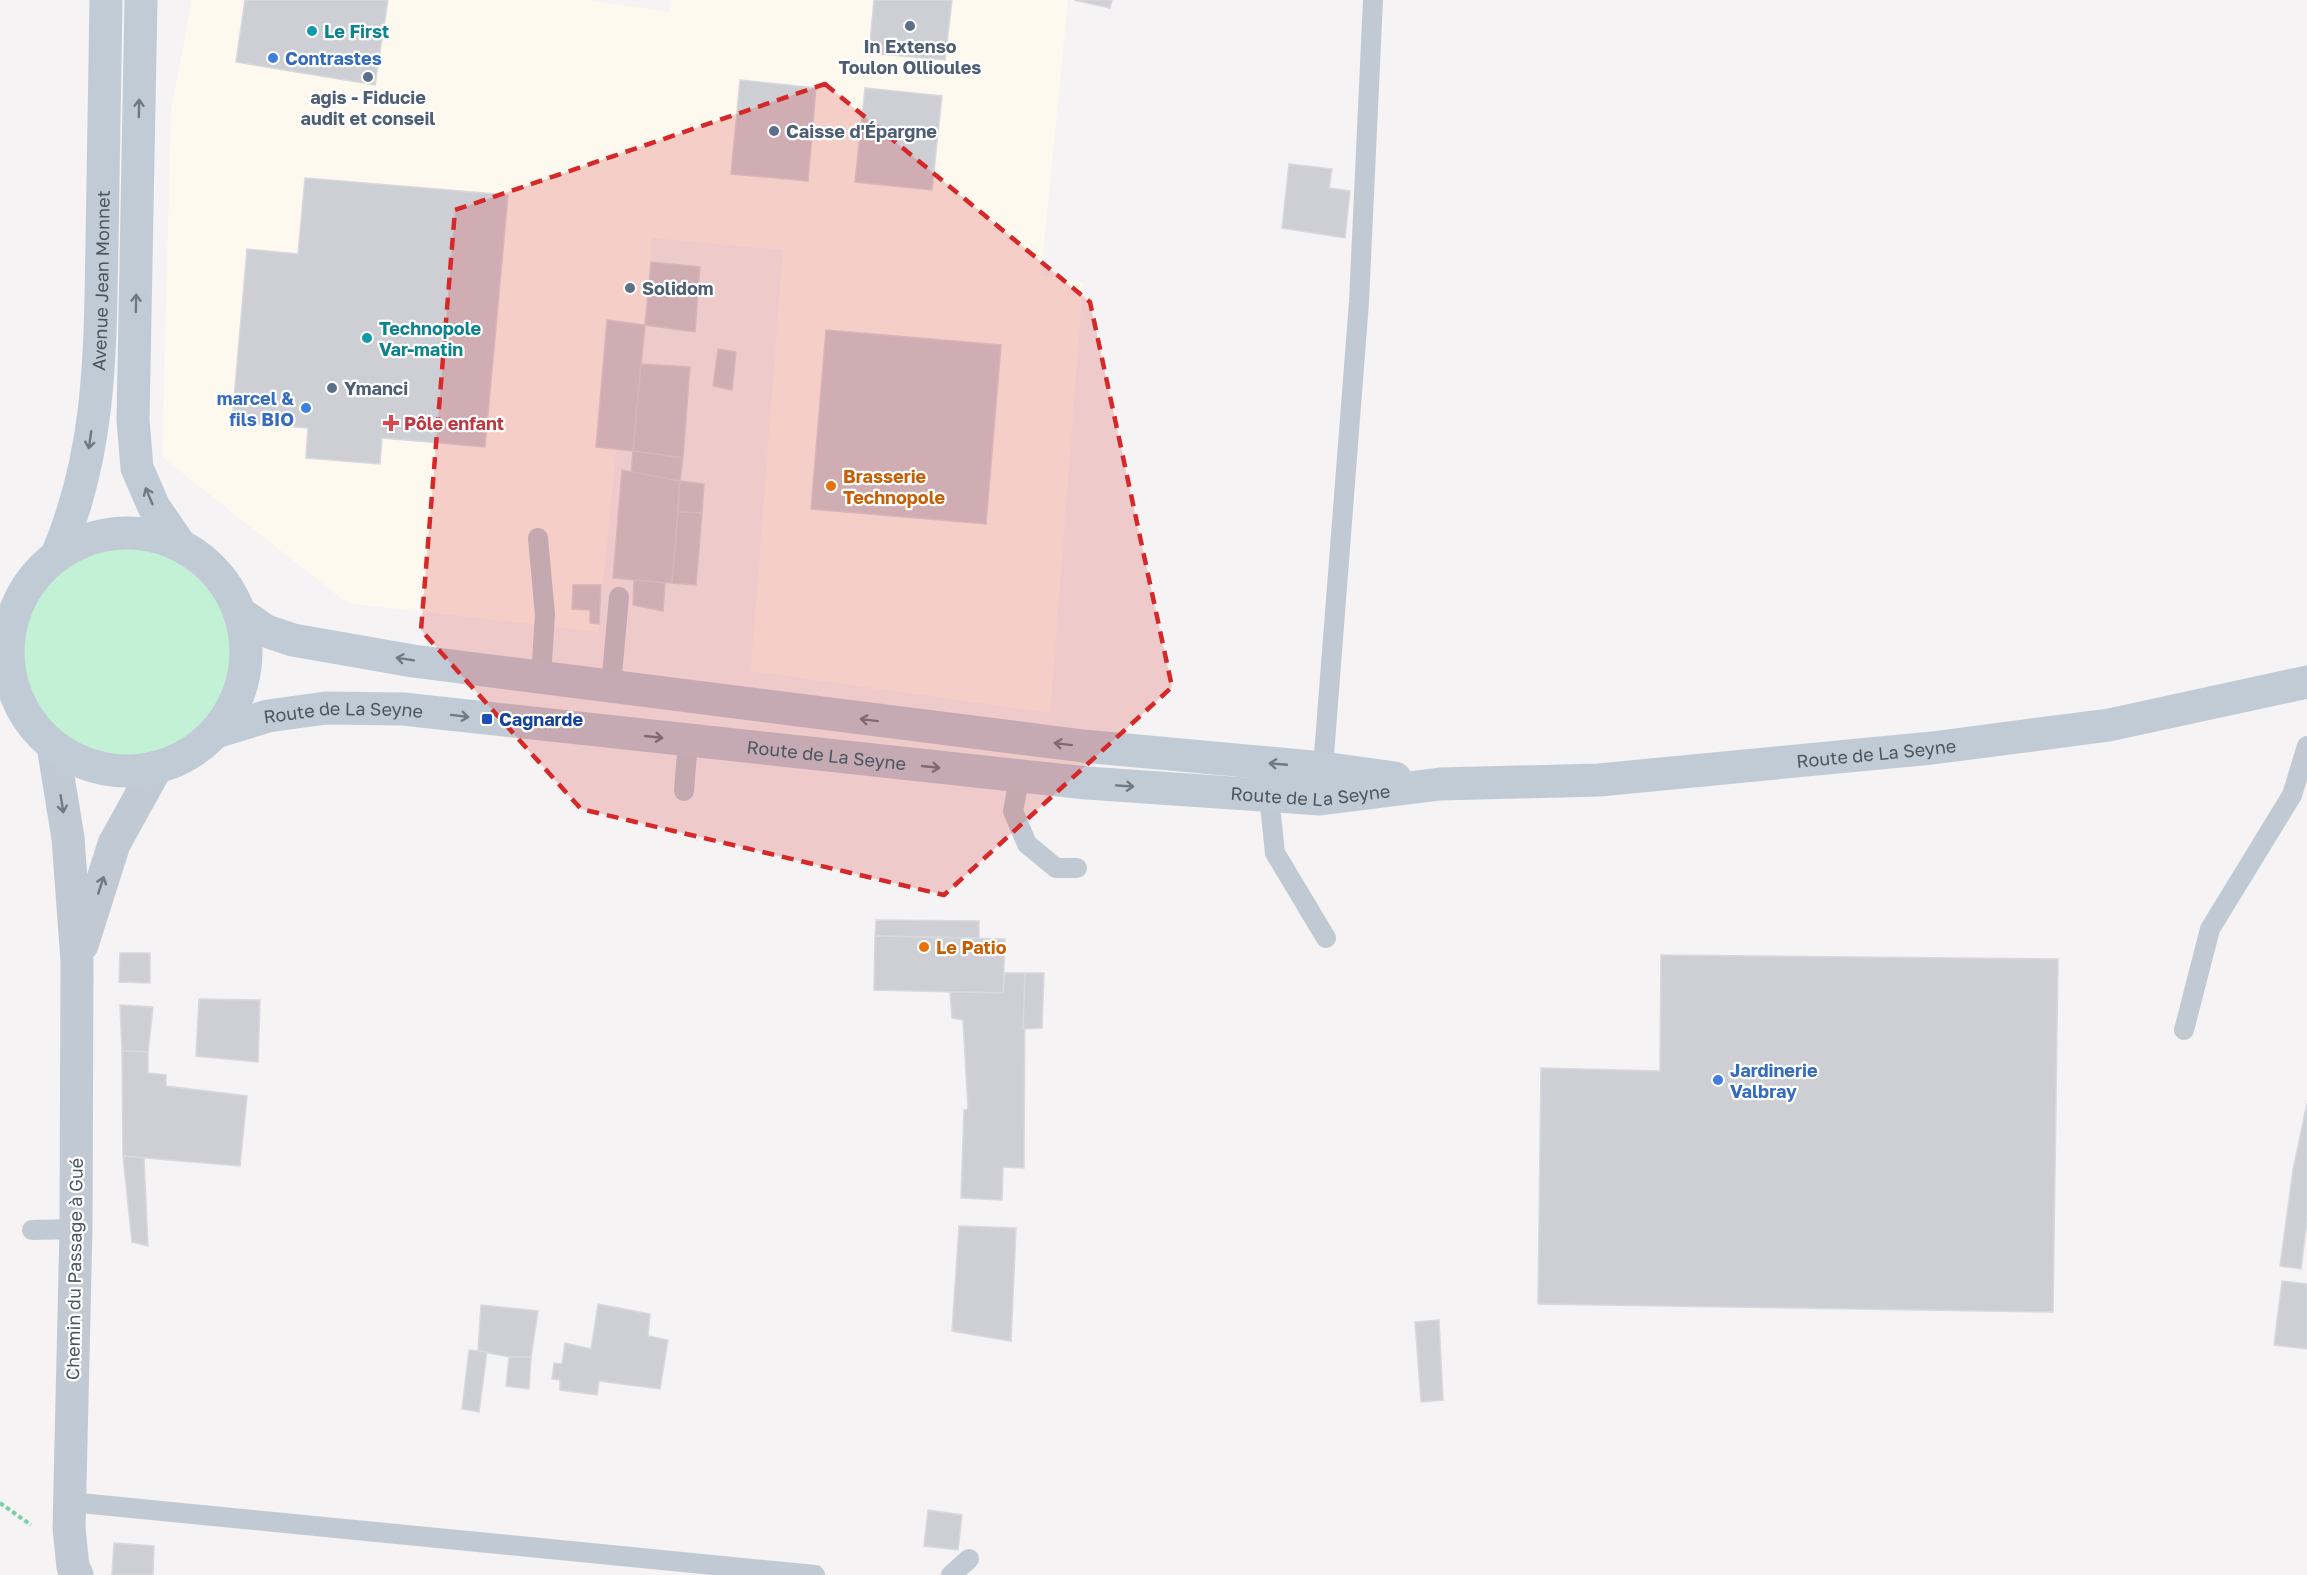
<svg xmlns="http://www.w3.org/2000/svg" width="2307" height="1575" font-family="'Golos Text',sans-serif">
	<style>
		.commercial { fill: #fdf9ef }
		.green { fill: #c3f1d5 }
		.building { fill: #cdcfd5; stroke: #d7d9de; stroke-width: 1.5 }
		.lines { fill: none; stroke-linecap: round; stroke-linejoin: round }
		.path { stroke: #7ad0a6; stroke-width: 4; stroke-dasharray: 4.5 3; stroke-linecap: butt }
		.service { stroke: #c1cad2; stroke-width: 20 }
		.minor { stroke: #c1cad2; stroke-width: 33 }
		.secondary { stroke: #c1cbd6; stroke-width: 33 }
		.oneway { stroke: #6e7984 }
		.oneway2 { stroke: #6e7983 }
		.marked { fill: #d62828; fill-opacity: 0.2; stroke: #d62828; stroke-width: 4.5; stroke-dasharray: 12 8; stroke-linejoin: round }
		.service-dot { fill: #5c6f8a; stroke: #fff; stroke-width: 2 }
		.culture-dot { fill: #0f9aa8; stroke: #fff; stroke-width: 2 }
		.shop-dot { fill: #3f7fe0; stroke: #fff; stroke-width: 2 }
		.health-dot { fill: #e0444e; stroke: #fff; stroke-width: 2 }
		.food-dot { fill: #e8710a; stroke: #fff; stroke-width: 2 }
		.transit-dot { fill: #1a4fb4; stroke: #fff; stroke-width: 2 }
		.labels { text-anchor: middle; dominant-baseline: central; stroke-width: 4.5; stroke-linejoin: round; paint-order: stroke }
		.culture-label { font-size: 18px; font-weight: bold; fill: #0d838f; stroke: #fff; text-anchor: start }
		.service-label { font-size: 18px; font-weight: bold; fill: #4e5e75; stroke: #fff; text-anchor: start }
		.shop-label { font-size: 18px; font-weight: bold; fill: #366cbe; stroke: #fff; text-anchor: start }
		.street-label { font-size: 18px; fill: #4a5661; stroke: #fff }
		.health-label { font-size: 18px; font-weight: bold; fill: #be3a42; stroke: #fff; text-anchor: start }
		.food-label { font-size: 18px; font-weight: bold; fill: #c56008; stroke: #fff; text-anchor: start }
		.transit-label { font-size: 18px; font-weight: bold; fill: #164399; stroke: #fff; text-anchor: start }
	</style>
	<rect width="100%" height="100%" fill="#f5f3f3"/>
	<!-- commercial -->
	<path class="commercial" d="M 192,0 L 586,0 L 670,12 L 672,0 L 1068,0 L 1041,275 L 1083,282 L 1050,713 L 751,671 L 783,250 L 652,238 L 633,451 L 616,449 L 598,632 L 347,603 L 162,457 L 171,110 Z"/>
	<!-- green -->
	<circle class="green" cx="127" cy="652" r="119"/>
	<!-- building -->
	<g class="building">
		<path d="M 245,0 L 388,0 L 375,85 L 236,62 Z"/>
		<path d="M 874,0 L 952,0 L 945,60 L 869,53 Z"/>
		<path d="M 1074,0 L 1112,0 L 1110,8 Z"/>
		<path d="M 740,80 L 816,88 L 808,181 L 731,174 Z"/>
		<path d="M 865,88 L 942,96 L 932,190 L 855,182 Z"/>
		<path d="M 1289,164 L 1332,169 L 1329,188 L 1350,191 L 1345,238 L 1282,228 Z"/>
		<path d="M 305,178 L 508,195 L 485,447 L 382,438 L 380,464 L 306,458 L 308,428 L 232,422 L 247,249 L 298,254 Z"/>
		<path d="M 651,262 L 700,267 L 695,332 L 645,325 Z"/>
		<path d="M 607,320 L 645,325 L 633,451 L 596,447 Z"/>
		<path d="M 826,330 L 1001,345 L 986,524 L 811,509 Z"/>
		<path d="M 718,349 L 736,352 L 732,390 L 713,386 Z"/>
		<path d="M 641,364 L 690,367 L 683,458 L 633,451 Z"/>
		<path d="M 633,451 L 683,458 L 680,481 L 631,473 Z"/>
		<path d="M 622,470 L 680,481 L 672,583 L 613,578 Z"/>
		<path d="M 680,481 L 704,484 L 702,513 L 678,512 Z"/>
		<path d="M 678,512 L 702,513 L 696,585 L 672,583 Z"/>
		<path d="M 634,580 L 665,583 L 663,611 L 633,605 Z"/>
		<path d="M 573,585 L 601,585 L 599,624 L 590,623 L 590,610 L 572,609 Z"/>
		<path d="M 876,920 L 979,921 L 979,938 L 875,936 Z"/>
		<path d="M 875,936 L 1005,939 L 1003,993 L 874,990 Z"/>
		<path d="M 120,953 L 150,953 L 150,983 L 119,982 Z"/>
		<path d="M 1661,955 L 2058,959 L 2053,1312 L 1538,1304 L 1541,1068 L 1660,1071 Z"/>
		<path d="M 1005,973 L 1025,973 L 1024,1168 L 1003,1167 L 1002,1200 L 961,1198 L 964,1110 L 968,1109 L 963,1020 L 952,1018 L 950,992 L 1003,993 Z"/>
		<path d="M 1025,973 L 1044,973 L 1042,1028 L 1023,1029 Z"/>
		<path d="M 199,999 L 260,1000 L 258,1062 L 196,1056 Z"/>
		<path d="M 120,1005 L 153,1007 L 148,1052 L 122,1051 Z"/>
		<path d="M 122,1051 L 148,1052 L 148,1073 L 166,1075 L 166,1086 L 247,1096 L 240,1166 L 123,1156 Z"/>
		<path d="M 2307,1103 L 2307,1221 L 2301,1269 L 2280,1266 L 2293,1170 Z"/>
		<path d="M 123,1156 L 144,1158 L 148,1246 L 132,1242 Z"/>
		<path d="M 959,1226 L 1016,1228 L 1011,1341 L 952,1331 Z"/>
		<path d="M 2282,1281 L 2307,1284 L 2307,1349 L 2274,1345 Z"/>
		<path d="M 598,1304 L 650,1314 L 648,1336 L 668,1340 L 660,1389 L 599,1381 L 597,1395 L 560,1390 L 560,1380 L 552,1379 L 554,1363 L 562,1364 L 565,1343 L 591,1349 Z"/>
		<path d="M 481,1305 L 538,1311 L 531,1357 L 509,1357 L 478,1351 Z"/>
		<path d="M 1439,1320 L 1443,1400 L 1421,1402 L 1415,1322 Z"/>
		<path d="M 469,1350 L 487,1352 L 479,1412 L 462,1409 Z"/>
		<path d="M 509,1357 L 531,1357 L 529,1389 L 506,1386 Z"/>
		<path d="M 928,1510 L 962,1515 L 958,1550 L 924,1546 Z"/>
		<path d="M 114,1543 L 154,1546 L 153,1575 L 112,1575 Z"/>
	</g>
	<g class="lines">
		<!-- path -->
		<path class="path" d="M 0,1503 L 31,1525"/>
		<!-- service -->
		<g class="service">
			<path d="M 538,538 L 545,615 L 541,677"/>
			<path d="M 611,686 L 619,597"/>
			<path d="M 1323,768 L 1359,302 L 1373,0"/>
			<path d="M 1020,776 L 1013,811 L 1027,844 L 1056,868 L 1077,868"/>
			<path d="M 684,791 L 688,740"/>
			<path d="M 1269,796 L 1275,853 L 1326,938"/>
			<path d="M 2184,1030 L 2210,929 L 2292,795 L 2307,746"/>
			<path d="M 32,1230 L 76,1229"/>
			<path d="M 70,1502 L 815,1575"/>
			<path d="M 951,1575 L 969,1559"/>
		</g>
		<!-- minor -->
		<g class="minor">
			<path d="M 53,746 L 68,838 L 77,961 L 76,1229 L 69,1528 L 73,1567 L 77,1575"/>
			<path d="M 82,945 L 114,844 L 156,768"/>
		</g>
		<!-- secondary -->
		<g class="secondary">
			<path d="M 141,0 L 133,420 L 137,468 L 154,507 L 180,545"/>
			<circle cx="127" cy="652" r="119"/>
			<path id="s1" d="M 57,555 C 101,451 100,353 102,242 C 103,161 105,81 106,0"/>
			<path d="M 240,613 L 266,631 L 293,640 L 413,661 L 1083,746 L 1323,768 L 1395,778"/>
			<path id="s2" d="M 216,732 L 268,716 L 326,708 L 403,709 L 1087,783 L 1320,799 L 1440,784 L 1599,780 L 1932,748 L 2109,725 L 2307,682"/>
		</g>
	</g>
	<!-- one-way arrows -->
	<defs><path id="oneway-shaft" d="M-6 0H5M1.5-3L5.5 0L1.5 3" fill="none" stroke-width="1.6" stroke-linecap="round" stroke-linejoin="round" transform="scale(1.5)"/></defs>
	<g class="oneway">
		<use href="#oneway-shaft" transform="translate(139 108) rotate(-89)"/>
		<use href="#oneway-shaft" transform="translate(136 303) rotate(-89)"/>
		<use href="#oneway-shaft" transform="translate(90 440) rotate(98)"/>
		<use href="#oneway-shaft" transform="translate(149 496) rotate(-113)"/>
		<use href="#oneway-shaft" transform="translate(405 659) rotate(-171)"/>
		<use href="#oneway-shaft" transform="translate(460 716) rotate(7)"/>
		<use href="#oneway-shaft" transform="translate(869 720) rotate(-173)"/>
		<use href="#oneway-shaft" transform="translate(654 737) rotate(6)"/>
		<use href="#oneway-shaft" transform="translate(1063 744) rotate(-173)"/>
		<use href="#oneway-shaft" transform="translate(1278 764) rotate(-175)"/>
		<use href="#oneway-shaft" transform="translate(931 767) rotate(6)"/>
		<use href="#oneway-shaft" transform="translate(1125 786) rotate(4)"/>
	</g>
	<g class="oneway2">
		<use href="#oneway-shaft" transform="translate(62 804) rotate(81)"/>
		<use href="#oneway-shaft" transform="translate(101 885) rotate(-72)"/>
	</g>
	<!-- marked area -->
	<path class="marked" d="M 825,84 L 1090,302 L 1172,687 L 944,895 L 581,809 L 421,630 L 455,210 Z"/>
	<!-- markers -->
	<g class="service-dot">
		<circle cx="910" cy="26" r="6"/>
		<circle cx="368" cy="77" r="6"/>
		<circle cx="774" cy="131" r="6"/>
		<circle cx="630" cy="288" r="6"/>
		<circle cx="332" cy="388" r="6"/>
	</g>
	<g class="culture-dot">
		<circle cx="312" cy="31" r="6"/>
		<circle cx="367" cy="338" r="6"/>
	</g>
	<g class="shop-dot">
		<circle cx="273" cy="58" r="6"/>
		<circle cx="306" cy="408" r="6"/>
		<circle cx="1718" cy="1080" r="6"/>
	</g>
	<path class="health-dot" d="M388 414h6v6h6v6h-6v6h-6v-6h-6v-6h6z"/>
	<g class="food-dot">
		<circle cx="831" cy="486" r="6"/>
		<circle cx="924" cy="947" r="6"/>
	</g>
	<rect class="transit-dot" x="481" y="713" width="12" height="12" rx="3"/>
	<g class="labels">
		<!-- culture labels -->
		<g class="culture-label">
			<text x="324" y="31">Le First</text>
			<text x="379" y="328">Technopole<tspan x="379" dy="21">Var-matin</tspan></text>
		</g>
		<!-- service labels -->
		<g class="service-label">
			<text x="910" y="46" text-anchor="middle">In Extenso<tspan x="910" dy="21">Toulon Ollioules</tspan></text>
			<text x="368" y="97" text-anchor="middle">agis - Fiducie<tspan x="368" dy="21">audit et conseil</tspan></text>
			<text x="786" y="131">Caisse d'Épargne</text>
			<text x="642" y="288">Solidom</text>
			<text x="344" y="388">Ymanci</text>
		</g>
		<!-- shop labels -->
		<g class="shop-label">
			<text x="285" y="58">Contrastes</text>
			<text x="294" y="398" text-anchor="end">marcel &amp;<tspan x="294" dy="21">fils BIO</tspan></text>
			<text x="1730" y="1070">Jardinerie<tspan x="1730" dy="21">Valbray</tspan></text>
		</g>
		<!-- street labels -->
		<g class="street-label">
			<text stroke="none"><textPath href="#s1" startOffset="280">Avenue Jean Monnet</textPath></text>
			<text stroke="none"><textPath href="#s2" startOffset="130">Route de La Seyne</textPath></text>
			<text stroke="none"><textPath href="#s2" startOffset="1670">Route de La Seyne</textPath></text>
			<text stroke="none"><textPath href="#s2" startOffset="616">Route de La Seyne</textPath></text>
			<text stroke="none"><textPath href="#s2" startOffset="1102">Route de La Seyne</textPath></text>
			<text transform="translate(74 1269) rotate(-89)">Chemin du Passage à Gué</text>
		</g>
		<!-- health labels -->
		<g class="health-label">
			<text x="404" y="423">Pôle enfant</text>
		</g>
		<!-- food labels -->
		<g class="food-label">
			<text x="843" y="476">Brasserie<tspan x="843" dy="21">Technopole</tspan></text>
			<text x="936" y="947">Le Patio</text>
		</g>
		<!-- transit labels -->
		<g class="transit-label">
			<text x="499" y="719">Cagnarde</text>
		</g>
	</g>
</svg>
